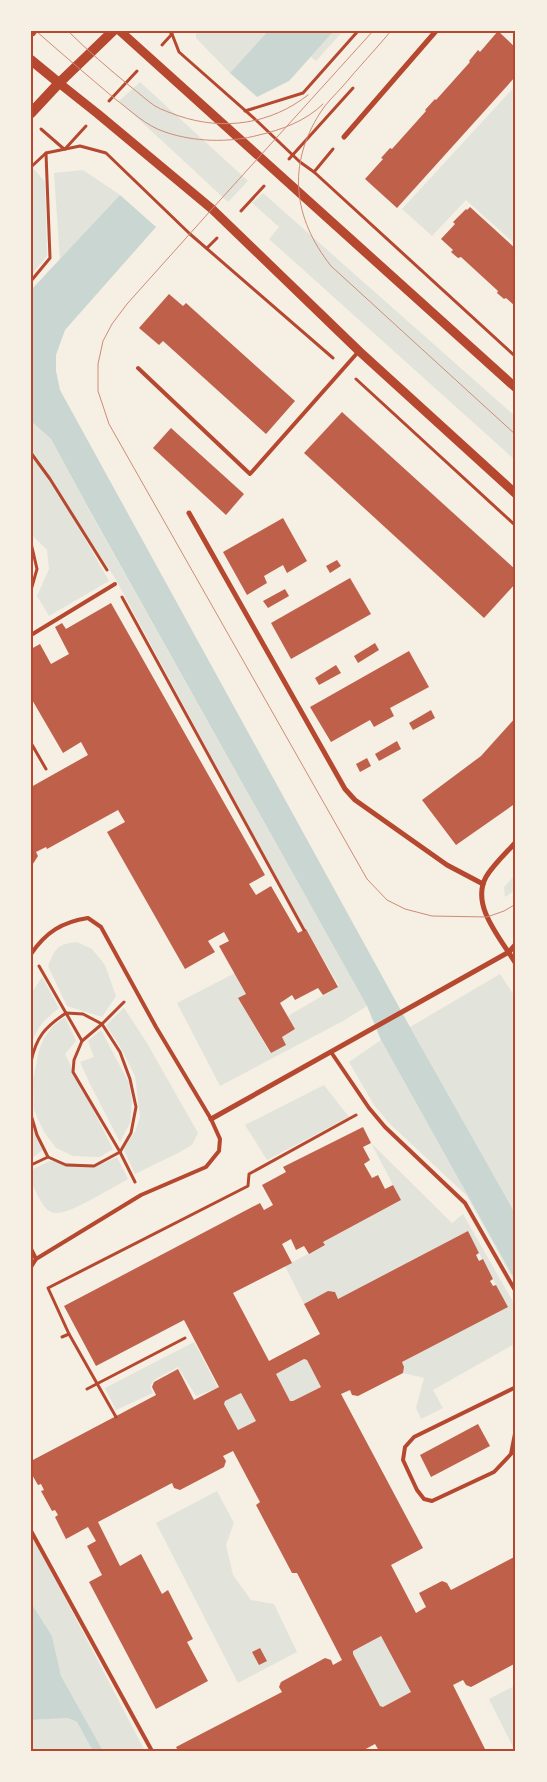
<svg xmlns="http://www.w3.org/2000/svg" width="547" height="1782" font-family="Inter,sans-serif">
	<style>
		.green { fill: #e2e4dc }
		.water { fill: #c9d6d2 }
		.building { fill: #bf614a; fill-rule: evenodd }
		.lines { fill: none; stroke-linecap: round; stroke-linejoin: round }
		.path { stroke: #b5482f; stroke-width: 3 }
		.service { stroke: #b5482f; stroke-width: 4 }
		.minor { stroke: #b5482f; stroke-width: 5 }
		.tertiary { stroke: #b5482f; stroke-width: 9 }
		.secondary { stroke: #b5482f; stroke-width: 10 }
		.tram { stroke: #cf8b77; stroke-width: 1 }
		.neatline { fill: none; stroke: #b5482f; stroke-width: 2 }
	</style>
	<rect width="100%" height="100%" fill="#f6efe4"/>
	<!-- green -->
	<g class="green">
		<path d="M 196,31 L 268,31 L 230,73 L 196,38 Z"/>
		<path d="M 334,31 L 343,31 L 316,61 L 311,57 Z"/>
		<path d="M 140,82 L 248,181 L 228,202 L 119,101 Z"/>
		<path d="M 516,85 L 516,245 L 466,200 L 432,236 L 402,209 Z"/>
		<path d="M 34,169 L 45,182 L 47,256 L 31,275 L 31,172 Z"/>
		<path d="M 83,170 L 120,195 L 60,261 L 54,173 Z"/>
		<path d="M 263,193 L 516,417 L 516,461 L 269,239 L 279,227 L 252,203 Z"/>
		<path d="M 31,421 L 51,439 L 90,512 L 367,1006 L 343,1021 L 220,1086 L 177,1003 L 235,973 L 246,994 L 239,999 L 270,1053 L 286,1045 L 282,1037 L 295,1029 L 288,1016 L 339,986 L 306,929 L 304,929 L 115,578 L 57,490 L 109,581 L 49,616 L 37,596 L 49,569 L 47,550 L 31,534 Z"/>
		<path d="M 516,874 L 516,890 L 505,897 L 504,887 Z"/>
		<path d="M 77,942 L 92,949 L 105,965 L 116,996 L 102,1017 L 67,1006 L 48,966 C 55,948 58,944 77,942 Z"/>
		<path d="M 500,974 L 516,998 L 516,1215 L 410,1027 Z"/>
		<path d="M 42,977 L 59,1008 C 43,1021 37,1026 31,1047 L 31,994 Z"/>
		<path d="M 124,1008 L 147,1043 L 198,1133 L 192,1145 L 178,1153 L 135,1174 L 123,1148 L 135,1132 L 140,1117 L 135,1076 L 121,1048 L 106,1025 Z"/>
		<path d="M 65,1017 L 76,1041 L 65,1054 L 113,1149 L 100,1157 L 73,1156 L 56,1148 L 44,1132 L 34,1110 L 33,1080 L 39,1050 L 44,1038 L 53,1026 Z"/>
		<path d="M 101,1030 L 129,1083 L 132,1102 L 130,1123 L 120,1142 L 90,1084 L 80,1062 L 94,1057 L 88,1041 Z"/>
		<path d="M 381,1040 L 516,1282 L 516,1285 L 467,1196 L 389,1123 L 374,1105 L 349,1062 Z"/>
		<path d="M 324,1085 L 349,1117 L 267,1160 L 245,1125 Z"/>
		<path d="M 31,1119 L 43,1150 L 31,1159 Z"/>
		<path d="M 371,1143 L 452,1223 L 463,1214 L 512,1300 L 516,1312 L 516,1343 L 433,1390 L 443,1408 L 421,1419 L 416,1408 L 424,1378 L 403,1373 L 404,1367 L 402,1362 L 507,1306 L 468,1232 L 338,1299 L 335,1293 L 329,1291 L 304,1304 L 285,1266 L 325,1245 L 323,1242 L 401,1200 Z"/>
		<path d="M 117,1157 L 128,1179 C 115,1186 70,1214 57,1213 C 48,1213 44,1207 40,1200 C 34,1189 31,1183 31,1170 L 50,1161 L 93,1165 L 104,1163 Z"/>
		<path d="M 194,1342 L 218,1388 L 196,1396 L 178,1367 L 154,1380 L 150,1386 L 153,1393 L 116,1410 L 105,1388 Z"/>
		<path d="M 304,1359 L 307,1360 L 321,1387 L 293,1401 L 290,1401 L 276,1374 Z"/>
		<path d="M 241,1393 L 256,1421 L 238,1430 L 224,1404 L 225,1401 Z"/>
		<path d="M 217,1491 L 234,1523 L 226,1545 L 233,1575 L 251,1600 L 274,1604 L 297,1652 L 238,1683 L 156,1523 Z"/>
		<path d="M 31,1533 L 145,1751 L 103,1751 L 61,1676 L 52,1636 L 31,1603 Z"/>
		<path d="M 381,1636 L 411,1692 L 383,1707 L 380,1706 L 353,1654 L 353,1651 Z"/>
		<path d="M 516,1685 L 516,1751 L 515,1751 L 489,1699 Z"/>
		<path d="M 68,1718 L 77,1722 L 93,1751 L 31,1751 L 31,1720 Z"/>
	</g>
	<!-- water -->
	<g class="water">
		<path d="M 268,31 L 334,31 L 289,81 L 257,97 L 230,73 Z"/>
		<path d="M 120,195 L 156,227 L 65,330 L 56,355 L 56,371 L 60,390 L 410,1027 L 516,1215 L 516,1282 L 381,1040 L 367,1006 L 90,511 L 51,439 L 31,421 L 31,290 Z"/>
		<path d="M 31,1603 L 52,1636 L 61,1676 L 103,1751 L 93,1751 L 77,1722 L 68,1718 L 31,1720 Z"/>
	</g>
	<!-- building -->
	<g class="building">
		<path d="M 498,31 L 516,48 L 516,76 L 397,208 L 365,179 L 383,159 L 381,158 L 390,148 L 392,149 L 426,111 L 425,110 L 435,99 L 436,100 L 470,62 L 469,61 L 478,50 L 480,52 Z"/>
		<path d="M 470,207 L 516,249 L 516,307 L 506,298 L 504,299 L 497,293 L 498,291 L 461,257 L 458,258 L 451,252 L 453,250 L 441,239 L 455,224 L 453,222 L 466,209 L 467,210 Z"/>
		<path d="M 169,294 L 183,306 L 186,303 L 295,401 L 266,434 L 163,341 L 159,345 L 139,328 Z"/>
		<path d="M 342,412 L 516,570 L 516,583 L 484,618 L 304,453 Z"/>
		<path d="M 171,428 L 244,494 L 226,515 L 153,448 Z"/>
		<path d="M 283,518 L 307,561 L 287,573 L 283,565 L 264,576 L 267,583 L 247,595 L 223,552 Z"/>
		<path d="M 337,560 L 341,566 L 330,573 L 326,566 Z"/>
		<path d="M 350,578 L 371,614 L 291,659 L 271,623 Z"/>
		<path d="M 285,589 L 289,596 L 268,608 L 263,601 Z"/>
		<path d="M 111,603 L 265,875 L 249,884 L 256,895 L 271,886 L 298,933 L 306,929 L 338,987 L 323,995 L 318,988 L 295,1000 L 292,995 L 280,1003 L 295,1029 L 282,1037 L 286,1045 L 271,1053 L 238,998 L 246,994 L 219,946 L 229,941 L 224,932 L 208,941 L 215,952 L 185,969 L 107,832 L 125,822 L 118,810 L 47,849 L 46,847 L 36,852 L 38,856 L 31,867 L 31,787 L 88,755 L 81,742 L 63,753 L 31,698 L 31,649 L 40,644 L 51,664 L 69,654 L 55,627 L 62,623 L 66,629 Z"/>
		<path d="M 375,643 L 379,650 L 358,663 L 354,656 Z"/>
		<path d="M 409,651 L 429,687 L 390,708 L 394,716 L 374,727 L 370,720 L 331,742 L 310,707 Z"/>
		<path d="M 336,665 L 341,673 L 319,685 L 315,678 Z"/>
		<path d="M 431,710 L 435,718 L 413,730 L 409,723 Z"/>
		<path d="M 516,717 L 516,803 L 456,845 L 422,800 L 481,756 Z"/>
		<path d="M 397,741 L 401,749 L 379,761 L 375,754 Z"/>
		<path d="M 367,758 L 371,766 L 360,772 L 356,764 Z"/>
		<path d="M 363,1127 L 371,1143 L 363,1147 L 370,1160 L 364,1164 L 372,1178 L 378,1175 L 385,1189 L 393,1185 L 401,1200 L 323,1242 L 325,1245 L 309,1254 L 304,1246 L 296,1250 L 291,1239 L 282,1244 L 292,1263 L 233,1293 L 269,1361 L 320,1334 L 304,1304 L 328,1291 L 335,1292 L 338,1299 L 468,1231 L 479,1253 L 476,1255 L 479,1261 L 483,1259 L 493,1279 L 490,1281 L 493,1286 L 496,1285 L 508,1307 L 402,1362 L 404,1367 L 403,1373 L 358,1396 L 352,1395 L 350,1390 L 341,1394 L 423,1548 L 391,1565 L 416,1613 L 426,1607 L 419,1593 L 442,1581 L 447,1583 L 451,1590 L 516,1556 L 516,1663 L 471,1687 L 466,1685 L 463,1680 L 453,1685 L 486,1751 L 379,1751 L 375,1744 L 362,1751 L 178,1751 L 176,1747 L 282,1692 L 279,1687 L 281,1682 L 325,1658 L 331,1660 L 333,1665 L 342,1660 L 297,1573 L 292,1573 L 256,1505 L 260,1502 L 233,1451 L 223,1456 L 226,1461 L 224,1467 L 180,1490 L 174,1488 L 172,1483 L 98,1522 L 120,1566 L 141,1554 L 162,1594 L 168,1590 L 193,1639 L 187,1642 L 208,1681 L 156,1709 L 89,1582 L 102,1575 L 87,1546 L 96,1541 L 88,1527 L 66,1539 L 55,1517 L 58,1515 L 55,1510 L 52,1511 L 41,1491 L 44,1490 L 41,1484 L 38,1485 L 31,1473 L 31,1461 L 156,1395 L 152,1387 L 154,1382 L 178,1369 L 194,1400 L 219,1387 L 184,1320 L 96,1366 L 64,1306 L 260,1203 L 264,1210 L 273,1205 L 262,1185 L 286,1172 L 283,1167 ZM 304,1359 L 307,1360 L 321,1387 L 293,1401 L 290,1401 L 276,1374 ZM 241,1393 L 256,1421 L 238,1430 L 224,1404 L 225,1401 ZM 381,1636 L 411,1692 L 383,1707 L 380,1706 L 353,1654 L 353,1651 Z"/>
		<path d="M 478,1424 L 490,1446 L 431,1477 L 420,1455 Z"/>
		<path d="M 260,1648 L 267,1661 L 259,1665 L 252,1652 Z"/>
	</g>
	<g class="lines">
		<!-- path -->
		<g class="path">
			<path d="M 169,31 L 172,34 L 179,52 L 257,121 L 300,162 L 314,172 L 516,357"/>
			<path d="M 162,45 L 172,34"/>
			<path d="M 109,101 L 137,71"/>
			<path d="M 245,111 L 303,93 L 358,31"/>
			<path d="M 41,129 L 64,149"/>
			<path d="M 65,149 L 86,126"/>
			<path d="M 289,159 L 353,88"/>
			<path d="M 31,167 L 46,153 L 80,146 L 106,153 L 190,234 L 333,358"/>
			<path d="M 314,172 L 333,149"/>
			<path d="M 241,211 L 264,186"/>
			<path d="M 207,248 L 217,238"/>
			<path d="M 31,281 L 50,258 L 46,153"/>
			<path d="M 356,379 L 516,526"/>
			<path d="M 31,453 L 50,479 L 107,570"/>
			<path d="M 31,543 L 37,569 L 31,590"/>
			<path d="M 122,597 L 304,930"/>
			<path d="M 31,743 L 46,769"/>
			<path d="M 39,966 L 82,1041"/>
			<path d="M 124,1002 L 102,1024 L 82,1041 L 74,1060 L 73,1072 L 120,1152 L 135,1182"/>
			<path d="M 31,1062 C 36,1037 45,1027 66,1013 L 83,1014 L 102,1024 L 120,1052 L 130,1079 L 136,1107 L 131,1133 L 120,1152 L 94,1166 L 66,1165 L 48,1157 L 37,1135 L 31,1115"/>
			<path d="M 31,1165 L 48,1157"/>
			<path d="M 62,1337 L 69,1334"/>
			<path d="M 87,1389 L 185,1338"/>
			<path d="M 116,1417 L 69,1334 L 48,1288 L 248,1186 L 249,1174 L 356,1115"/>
		</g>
		<!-- service -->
		<g class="service">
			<path d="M 138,368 L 250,474 L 359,351"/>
			<path d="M 31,635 L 115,584"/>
			<path d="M 31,954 C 46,932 62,922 88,918 L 101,927 L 156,1027 L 211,1119 L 220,1139 L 219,1151 L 206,1167 L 141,1195 L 36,1259 L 31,1267"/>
			<path d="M 331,1052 L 369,1108 L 385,1127 L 465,1203 L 516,1292"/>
			<path d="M 31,1249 L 36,1259"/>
			<path d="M 516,1387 L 414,1437 L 405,1447 L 403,1460 L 417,1490 L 424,1499 L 432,1501 L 494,1472 L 511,1454 L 516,1429"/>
			<path d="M 31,1531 L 152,1751"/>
		</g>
		<!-- minor -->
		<g class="minor">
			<path d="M 344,137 L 436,31"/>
			<path d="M 189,513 L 345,789 L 355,800 L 447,865 L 483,884"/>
			<path d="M 516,842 C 506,853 493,865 486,877 C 470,906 502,940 516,964"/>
			<path d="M 211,1119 L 509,952 L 516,944"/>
		</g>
		<!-- tertiary -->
		<g class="tertiary">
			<path d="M 120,31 L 516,388"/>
			<path d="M 59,83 L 98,114 L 212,209 L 359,351 L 516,494"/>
		</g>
		<!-- secondary -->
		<g class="secondary">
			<path d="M 31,32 L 32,31"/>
			<path d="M 31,60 L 59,83"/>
			<path d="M 31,113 L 59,83 L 113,31"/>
		</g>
		<!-- tram -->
		<g class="tram">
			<path d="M 36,31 C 62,54 88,76 114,98 C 130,110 146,126 165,132 C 194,142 229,143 259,135 C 281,130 306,121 323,104"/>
			<path d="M 68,31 C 88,51 109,69 131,87 C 139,93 146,100 155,106 C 162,110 171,113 179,116 C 224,131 271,124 308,95"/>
			<path d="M 373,31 L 212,209 L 127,304 L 112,324 L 103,341 L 98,364 L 98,391 L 109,424 L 367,879 L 387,900 L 405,909 L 432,916 L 487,917 L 504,911 L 516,904"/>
			<path d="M 391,31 C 375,50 358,68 343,86 C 335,95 326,103 320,113 C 287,165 293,218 331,266 L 516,435"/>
		</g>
	</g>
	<!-- border -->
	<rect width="547" height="1782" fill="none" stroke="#f6efe4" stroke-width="65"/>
	<rect x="32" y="32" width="482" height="1718" class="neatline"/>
</svg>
